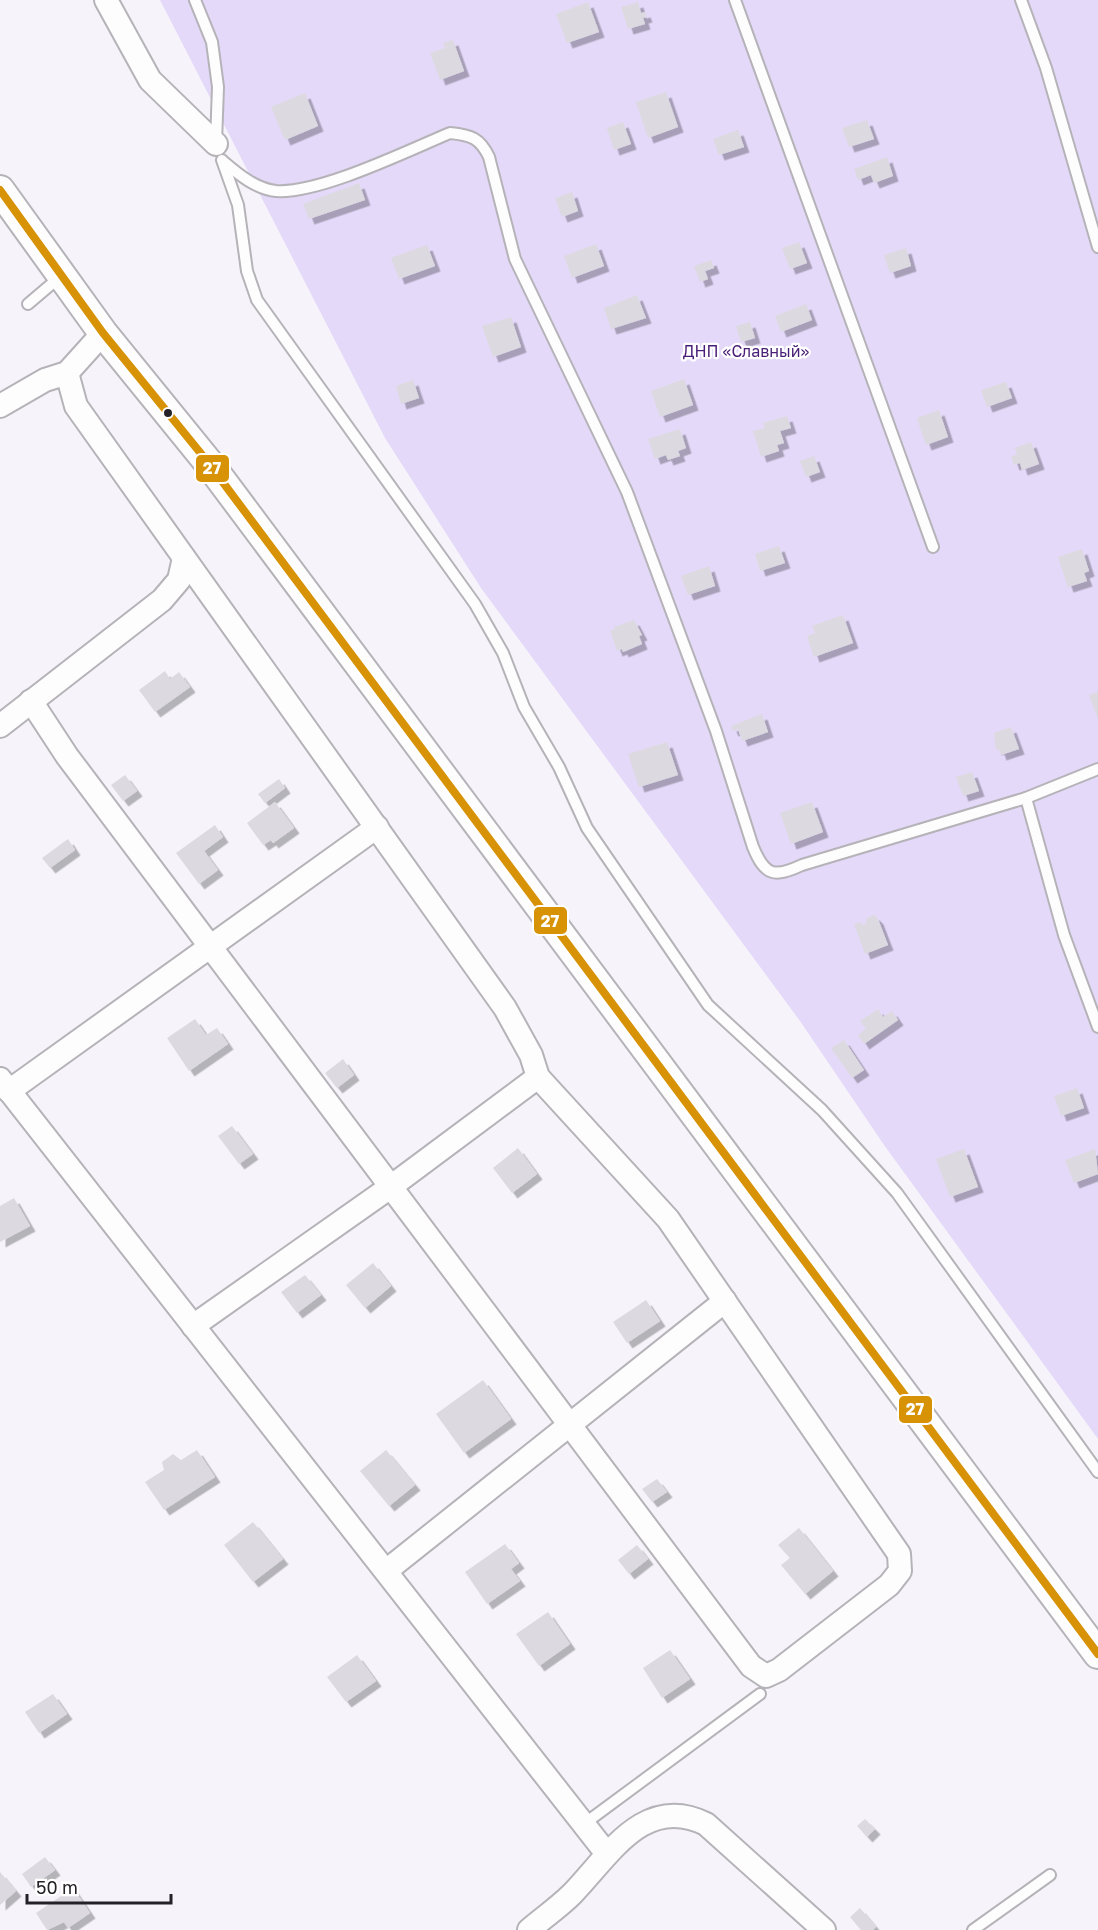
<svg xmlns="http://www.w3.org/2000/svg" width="1098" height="1930" font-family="'Golos Text',sans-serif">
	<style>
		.garden { fill: #e4d9f9 }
		.building { fill: #dcdae0; filter: url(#shadow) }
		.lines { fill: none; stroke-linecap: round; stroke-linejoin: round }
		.service-casing { stroke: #b5b3b8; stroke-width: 14 }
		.minor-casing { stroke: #b5b3b8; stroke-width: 26 }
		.tertiary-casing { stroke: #b5b3b8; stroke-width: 32 }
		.service { stroke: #fefdfe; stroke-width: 10 }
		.minor { stroke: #fefdfe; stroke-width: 22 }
		.tertiary { stroke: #fefdfe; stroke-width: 28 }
		.bus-1-casing { stroke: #fff; stroke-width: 12 }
		.bus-1 { stroke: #d79206; stroke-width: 8 }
		.bus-dot { fill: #242228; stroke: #fff; stroke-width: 2 }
		.labels { text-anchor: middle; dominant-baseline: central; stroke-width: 4.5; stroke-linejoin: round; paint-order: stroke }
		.park-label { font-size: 16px; fill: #481e76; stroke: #fff }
		.line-badge { stroke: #fff; stroke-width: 2 }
		.badge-label { font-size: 16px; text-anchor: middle; font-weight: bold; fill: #fff }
	</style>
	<defs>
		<filter id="shadow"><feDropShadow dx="5.5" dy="5.5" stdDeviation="0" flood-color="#0004"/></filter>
	</defs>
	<rect width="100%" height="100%" fill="#f6f4fa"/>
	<!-- garden -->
	<path class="garden" d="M 160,0 L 1098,0 L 1098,1439 L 884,1145 L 800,1021 L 481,588 L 385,438 Z"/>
	<!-- building -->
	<g class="building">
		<path d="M 588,2 L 599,32 L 567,43 L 556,14 Z"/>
		<path d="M 638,2 L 641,13 L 645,12 L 647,17 L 643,18 L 645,24 L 628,29 L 621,7 Z"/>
		<path d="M 453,40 L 464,71 L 440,80 L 430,53 L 445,48 L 443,43 Z"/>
		<path d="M 666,92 L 678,127 L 648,138 L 636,102 Z"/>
		<path d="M 305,93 L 318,126 L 285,140 L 271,107 Z"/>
		<path d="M 867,120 L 874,139 L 849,147 L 842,128 Z"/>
		<path d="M 623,122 L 631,144 L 614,150 L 607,128 Z"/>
		<path d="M 738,130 L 744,147 L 719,155 L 713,139 Z"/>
		<path d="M 887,157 L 893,176 L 874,183 L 871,175 L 858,180 L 854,169 Z"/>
		<path d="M 359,183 L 365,200 L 309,219 L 303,204 Z"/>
		<path d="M 572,192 L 578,211 L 562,217 L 555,198 Z"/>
		<path d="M 799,242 L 807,263 L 790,269 L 782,248 Z"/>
		<path d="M 596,244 L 604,266 L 572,278 L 564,256 Z"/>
		<path d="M 427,245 L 435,266 L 399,279 L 391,258 Z"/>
		<path d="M 906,248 L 911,266 L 890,273 L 884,255 Z"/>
		<path d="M 711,260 L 714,268 L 705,271 L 708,279 L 700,282 L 694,266 Z"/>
		<path d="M 637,295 L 646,318 L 611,329 L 604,308 Z"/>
		<path d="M 806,304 L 812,320 L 781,332 L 775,316 Z"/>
		<path d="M 511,317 L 521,347 L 493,357 L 482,326 Z"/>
		<path d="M 750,322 L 755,338 L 741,342 L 736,326 Z"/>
		<path d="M 684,379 L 693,405 L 660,417 L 651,391 Z"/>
		<path d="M 413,380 L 419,398 L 401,404 L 396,386 Z"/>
		<path d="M 1006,382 L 1012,398 L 987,407 L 981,390 Z"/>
		<path d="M 939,410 L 948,437 L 926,445 L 917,418 Z"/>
		<path d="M 787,416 L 791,428 L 780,431 L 784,443 L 777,445 L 779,451 L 761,457 L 753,431 L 765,428 L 763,423 Z"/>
		<path d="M 680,429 L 686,448 L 678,451 L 680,456 L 668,460 L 666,455 L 655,459 L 648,439 Z"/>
		<path d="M 1031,442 L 1039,464 L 1022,470 L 1020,463 L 1014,465 L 1011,456 L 1017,455 L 1015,448 Z"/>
		<path d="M 814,456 L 820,472 L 806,477 L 800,461 Z"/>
		<path d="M 779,546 L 785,563 L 760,571 L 755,554 Z"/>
		<path d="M 1082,549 L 1089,571 L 1084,573 L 1087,581 L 1068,587 L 1058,557 Z"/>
		<path d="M 709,566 L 715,586 L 688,595 L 681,576 Z"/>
		<path d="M 843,615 L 853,643 L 814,657 L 807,636 L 815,633 L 812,626 Z"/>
		<path d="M 634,620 L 642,635 L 639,636 L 642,644 L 623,652 L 622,649 L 617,651 L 610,631 L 615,629 L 614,627 Z"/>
		<path d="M 165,671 L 170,679 L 179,672 L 190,687 L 155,712 L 139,690 Z"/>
		<path d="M 1098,692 L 1098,719 L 1089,695 Z"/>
		<path d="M 762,714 L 768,732 L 742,741 L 738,729 L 733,731 L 731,726 Z"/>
		<path d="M 1011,727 L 1019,749 L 1001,755 L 999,749 L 996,750 L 994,733 Z"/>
		<path d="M 667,742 L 678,775 L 639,787 L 628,754 Z"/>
		<path d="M 972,772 L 979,791 L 963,796 L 956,777 Z"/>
		<path d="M 125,775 L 137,791 L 123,801 L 111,785 Z"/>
		<path d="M 279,779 L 285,788 L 265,803 L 258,794 Z"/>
		<path d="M 275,802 L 294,828 L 273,843 L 271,840 L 263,845 L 247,823 Z"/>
		<path d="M 812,802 L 823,832 L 791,844 L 780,813 Z"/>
		<path d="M 215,825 L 223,837 L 204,851 L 218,870 L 199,884 L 176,853 Z"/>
		<path d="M 68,839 L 75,850 L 50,868 L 42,858 Z"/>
		<path d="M 874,915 L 878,919 L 888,945 L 865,954 L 854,924 L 861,922 L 862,925 L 866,924 L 867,918 Z"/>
		<path d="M 878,1009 L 883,1017 L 892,1011 L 898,1020 L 864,1044 L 858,1035 L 866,1029 L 860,1021 Z"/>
		<path d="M 195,1019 L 206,1035 L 217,1028 L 228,1044 L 189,1071 L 167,1038 Z"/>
		<path d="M 844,1040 L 864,1070 L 852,1078 L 831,1048 Z"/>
		<path d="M 343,1059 L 354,1075 L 337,1088 L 325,1073 Z"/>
		<path d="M 1077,1088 L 1084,1108 L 1061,1116 L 1054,1096 Z"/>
		<path d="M 232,1126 L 253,1154 L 239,1164 L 218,1136 Z"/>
		<path d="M 518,1148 L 537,1174 L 512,1193 L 493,1168 Z"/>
		<path d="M 964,1149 L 978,1187 L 950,1197 L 936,1159 Z"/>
		<path d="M 1095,1149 L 1098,1174 L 1074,1183 L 1065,1160 Z"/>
		<path d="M 14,1198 L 30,1226 L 0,1242 L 0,1206 Z"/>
		<path d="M 373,1263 L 391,1286 L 365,1308 L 346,1285 Z"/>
		<path d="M 305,1275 L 321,1295 L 297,1313 L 281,1292 Z"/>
		<path d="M 646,1300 L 660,1321 L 627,1343 L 613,1322 Z"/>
		<path d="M 483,1380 L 511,1419 L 464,1453 L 436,1414 Z"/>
		<path d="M 197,1450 L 215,1477 L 164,1510 L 145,1482 L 164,1470 L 162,1462 L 173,1454 L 181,1460 Z"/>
		<path d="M 386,1450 L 415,1485 L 389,1506 L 360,1471 Z"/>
		<path d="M 657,1479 L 667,1492 L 652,1502 L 642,1489 Z"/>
		<path d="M 253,1522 L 283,1559 L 253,1582 L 224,1545 Z"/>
		<path d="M 799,1528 L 833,1571 L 805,1594 L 781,1565 L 790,1558 L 778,1545 Z"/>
		<path d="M 505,1544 L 519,1563 L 511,1569 L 520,1581 L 487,1604 L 465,1572 Z"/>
		<path d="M 637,1545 L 648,1559 L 629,1574 L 618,1560 Z"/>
		<path d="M 548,1612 L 570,1644 L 539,1666 L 516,1634 Z"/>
		<path d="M 670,1650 L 690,1679 L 662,1698 L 643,1668 Z"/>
		<path d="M 357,1655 L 376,1681 L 346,1702 L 327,1677 Z"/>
		<path d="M 53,1694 L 67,1714 L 39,1733 L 25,1712 Z"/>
		<path d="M 865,1819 L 875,1829 L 867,1837 L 857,1826 Z"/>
		<path d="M 45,1857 L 55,1870 L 31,1887 L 22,1874 Z"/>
		<path d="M 0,1872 L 16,1891 L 0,1905 Z"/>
		<path d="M 73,1888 L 90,1913 L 68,1928 L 64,1922 L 47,1930 L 36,1913 Z"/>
		<path d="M 860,1908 L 876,1927 L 873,1930 L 861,1930 L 850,1917 Z"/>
	</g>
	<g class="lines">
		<!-- service casing -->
		<g class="service-casing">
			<g id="service">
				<path d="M 195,0 L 212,42 L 218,87 L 216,142"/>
				<path d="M 735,0 L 933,547"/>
				<path d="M 1021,0 L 1046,68 L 1098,247"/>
				<path d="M 222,160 L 238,205 L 247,271 L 257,300 L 475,604 L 503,653 L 524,707 L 559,767 L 587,828 L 708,1005 L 822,1110 L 897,1193 L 1098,1472"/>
				<path d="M 224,162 C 238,174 256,189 276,191 C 319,194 407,151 450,133 C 471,135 480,138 489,157 L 515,259 L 627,492 L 716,731 L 753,847 C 765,876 774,878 802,865 L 1026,798 L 1098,769"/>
				<path d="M 28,304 L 61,276"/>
				<path d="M 1026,798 L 1064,935 L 1098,1027"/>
				<path d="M 584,1824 L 760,1694"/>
				<path d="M 973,1930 L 1050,1875"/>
			</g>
		</g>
		<!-- minor casing -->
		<g class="minor-casing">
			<g id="minor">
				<path d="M 106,0 L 150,80 L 216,144"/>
				<path d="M 0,406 L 45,380 L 67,373 L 103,333"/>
				<path d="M 31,701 L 67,756 L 751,1666 L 766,1676 L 779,1670 L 889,1585 L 900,1571 L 899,1554 L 668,1219 L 538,1077 L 531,1055 L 505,1008 L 76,406 L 67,373"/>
				<path d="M 0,726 L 162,600 L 179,580 L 184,558"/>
				<path d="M 0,1079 L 607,1854"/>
				<path d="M 9,1091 L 377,827"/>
				<path d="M 193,1326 L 389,1188 L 538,1077"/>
				<path d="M 386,1571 L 725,1301"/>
				<path d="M 529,1930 C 543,1918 559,1907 572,1894 C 609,1856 644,1793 706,1824 L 824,1930"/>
			</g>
		</g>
		<!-- tertiary casing -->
		<g class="tertiary-casing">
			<path id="tertiary" d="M 0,190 L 103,333 L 207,461 L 1098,1654"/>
		</g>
		<!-- service -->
		<use href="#service" class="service"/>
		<!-- minor -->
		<use href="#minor" class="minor"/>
		<!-- tertiary -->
		<use href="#tertiary" class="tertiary"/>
		<!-- bus-1 casing -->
		<g class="bus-1-casing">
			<path id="bus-1" d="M 0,190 L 103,333 L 207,461 L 1098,1654"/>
		</g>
		<!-- bus-1 -->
		<use href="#bus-1" class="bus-1"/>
	</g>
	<!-- markers -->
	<circle class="bus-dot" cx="168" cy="413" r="5"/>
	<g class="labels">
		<!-- park labels -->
		<g class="park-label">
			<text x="746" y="351">ДНП «Славный»</text>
		</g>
	</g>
	<g class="line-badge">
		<rect x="195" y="454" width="35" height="29" rx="6" fill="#d79206"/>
		<rect x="533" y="906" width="35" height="29" rx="6" fill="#d79206"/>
		<rect x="898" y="1395" width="35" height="29" rx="6" fill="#d79206"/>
	</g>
	<g class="badge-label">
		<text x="212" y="474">27</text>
		<text x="550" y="927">27</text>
		<text x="915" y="1415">27</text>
	</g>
	<!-- scale -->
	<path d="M27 1894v9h144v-9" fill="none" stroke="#242228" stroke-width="3"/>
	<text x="36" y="1894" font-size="18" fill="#242228" stroke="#ffffff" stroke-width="4.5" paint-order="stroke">50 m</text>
</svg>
